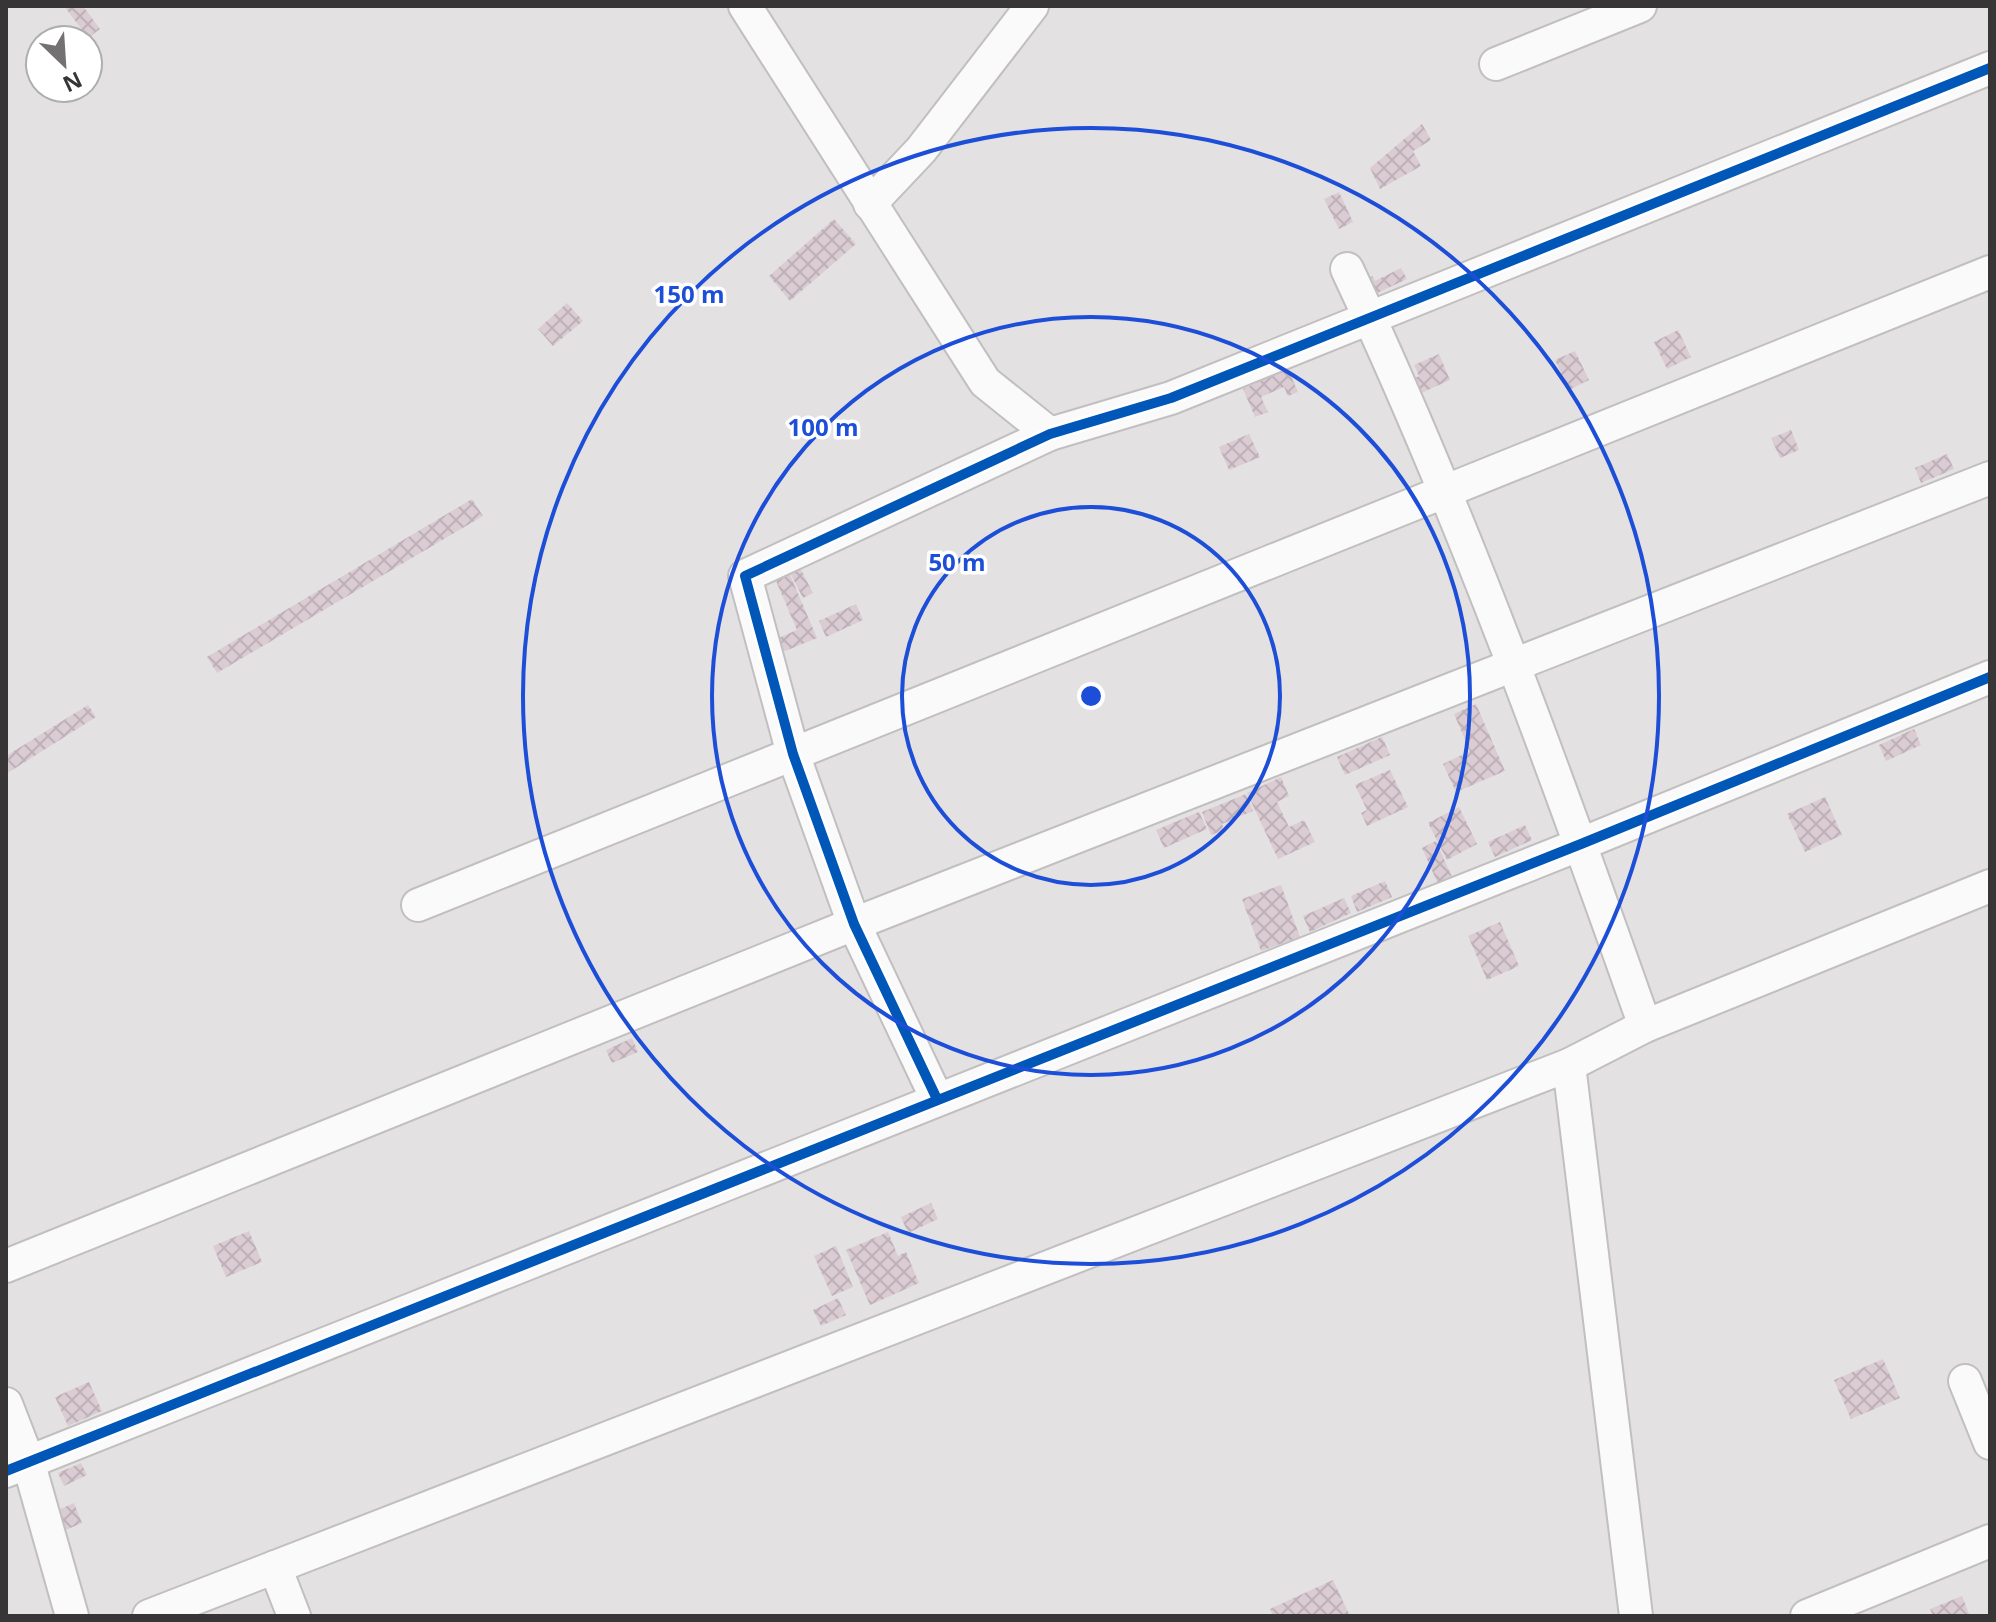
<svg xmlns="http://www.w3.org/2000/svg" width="1996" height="1622" font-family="'Open Sans',sans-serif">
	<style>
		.building { fill: url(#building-cross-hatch) }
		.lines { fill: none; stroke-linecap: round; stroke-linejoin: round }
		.minor-casing { stroke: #c1bfbf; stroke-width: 36 }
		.minor { stroke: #fbfafb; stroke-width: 32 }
		.cycleway-casing { stroke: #fff; stroke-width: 15 }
		.cycleway { stroke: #0057b8; stroke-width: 10 }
		.ring { fill: none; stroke: #1d4ed8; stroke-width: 4 }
		.centre { fill: #1d4ed8; stroke: #fff; stroke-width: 4 }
		.ring-label { font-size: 24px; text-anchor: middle; font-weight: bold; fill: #1d4ed8; stroke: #fff; stroke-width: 7; stroke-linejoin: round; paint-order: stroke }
	</style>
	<defs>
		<pattern id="building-cross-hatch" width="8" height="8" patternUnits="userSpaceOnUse" patternTransform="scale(2)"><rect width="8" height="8" fill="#dbccd3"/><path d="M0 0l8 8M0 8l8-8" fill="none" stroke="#bdb0b6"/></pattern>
	</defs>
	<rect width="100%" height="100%" fill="#e4e1e2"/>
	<!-- building -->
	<g class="building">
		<path d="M 64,6 L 83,6 L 100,29 L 88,38 Z"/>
		<path d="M 1422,124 L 1431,140 L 1413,151 L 1421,166 L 1380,189 L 1370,168 Z"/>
		<path d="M 1339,192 L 1353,222 L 1339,229 L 1324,199 Z"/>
		<path d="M 834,219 L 856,244 L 790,301 L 769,276 Z"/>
		<path d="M 1401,268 L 1407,279 L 1371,296 L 1364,281 L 1373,276 L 1375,281 Z"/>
		<path d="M 567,303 L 583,321 L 553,346 L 538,329 Z"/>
		<path d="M 1678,330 L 1691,357 L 1667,369 L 1654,342 Z"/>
		<path d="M 1575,351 L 1589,380 L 1569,390 L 1555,360 Z"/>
		<path d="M 1439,354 L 1450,380 L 1408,399 L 1402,384 L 1419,376 L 1414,365 Z"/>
		<path d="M 1288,369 L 1298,392 L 1288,396 L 1284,387 L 1261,397 L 1268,412 L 1255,417 L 1243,389 Z"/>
		<path d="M 1791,430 L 1799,450 L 1780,458 L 1771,438 Z"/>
		<path d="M 1249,434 L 1260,457 L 1229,470 L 1219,447 Z"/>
		<path d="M 1947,454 L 1954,469 L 1921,483 L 1915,468 Z"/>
		<path d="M 472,499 L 483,516 L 217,673 L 207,657 Z"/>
		<path d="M 799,566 L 813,593 L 803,598 L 789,571 Z"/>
		<path d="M 787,568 L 817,638 L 773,656 L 767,643 L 797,630 L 773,574 Z"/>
		<path d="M 856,604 L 863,620 L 826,637 L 819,621 Z"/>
		<path d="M 1476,704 L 1505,771 L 1456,792 L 1443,764 L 1470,751 L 1454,714 Z"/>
		<path d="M 88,705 L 96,717 L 6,774 L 6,756 Z"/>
		<path d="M 1914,729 L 1921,745 L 1886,761 L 1879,745 Z"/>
		<path d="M 1382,737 L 1390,755 L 1345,775 L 1337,757 Z"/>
		<path d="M 1390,770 L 1408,807 L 1367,826 L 1361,813 L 1367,810 L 1355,785 Z"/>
		<path d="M 1281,777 L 1289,796 L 1277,802 L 1289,827 L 1304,820 L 1315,842 L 1278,859 L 1247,793 Z"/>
		<path d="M 1246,794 L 1253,811 L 1222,824 L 1224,830 L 1211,835 L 1202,812 Z"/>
		<path d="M 1825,797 L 1842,835 L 1805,852 L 1787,814 Z"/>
		<path d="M 1459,807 L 1477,844 L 1447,860 L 1428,823 Z"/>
		<path d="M 1199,812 L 1207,829 L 1164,848 L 1156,830 Z"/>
		<path d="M 1525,825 L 1532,840 L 1495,857 L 1488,842 Z"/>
		<path d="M 1436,841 L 1452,877 L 1438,884 L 1422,848 Z"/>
		<path d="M 1385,881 L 1392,897 L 1357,912 L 1351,896 Z"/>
		<path d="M 1281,885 L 1300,937 L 1261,951 L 1242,899 Z"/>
		<path d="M 1344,898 L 1351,913 L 1310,932 L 1303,916 Z"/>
		<path d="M 1500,922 L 1519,966 L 1487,980 L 1468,936 Z"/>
		<path d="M 632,1038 L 638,1052 L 612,1063 L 606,1050 Z"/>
		<path d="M 931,1203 L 938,1219 L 908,1233 L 901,1217 Z"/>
		<path d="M 249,1231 L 262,1262 L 226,1277 L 213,1246 Z"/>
		<path d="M 888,1232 L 898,1256 L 906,1252 L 919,1283 L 870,1305 L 846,1250 Z"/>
		<path d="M 836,1246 L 853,1287 L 832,1296 L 814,1256 Z"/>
		<path d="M 838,1298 L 846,1315 L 821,1326 L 813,1310 Z"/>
		<path d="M 1883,1359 L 1900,1398 L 1851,1419 L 1834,1380 Z"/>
		<path d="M 89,1382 L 102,1411 L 68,1426 L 55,1397 Z"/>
		<path d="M 81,1463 L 87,1475 L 64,1486 L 58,1473 Z"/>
		<path d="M 74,1503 L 82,1523 L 54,1535 L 58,1510 Z"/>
		<path d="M 1333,1580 L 1350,1616 L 1273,1616 L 1270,1609 Z"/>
		<path d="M 1962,1596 L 1970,1616 L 1933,1616 L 1930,1609 Z"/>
	</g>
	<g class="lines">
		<!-- minor casing -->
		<g class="minor-casing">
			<g id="minor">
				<path d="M 745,6 L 985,382 L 1050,434"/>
				<path d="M 1496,64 L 1640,6"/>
				<path d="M 870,204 L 921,150 L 1032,6"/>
				<path d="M 1347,269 C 1462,514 1555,771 1645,1026"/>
				<path d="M 418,905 L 1990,272"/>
				<path d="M 1569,1065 L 1636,1616"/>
				<path d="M 936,1097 L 854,924 L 793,754 L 745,576 L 1050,434 L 1171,398 L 1990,68"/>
				<path d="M 6,1266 L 854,924 L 1990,478"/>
				<path d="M 1965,1381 L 1990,1443"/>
				<path d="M 6,1404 L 28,1461 L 72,1616"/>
				<path d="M 6,1471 L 1581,844 L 1990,677"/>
				<path d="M 275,1567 L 294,1616"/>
				<path d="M 149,1616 L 1569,1065 L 1645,1026 L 1990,886"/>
				<path d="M 1807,1616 L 1990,1541"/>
			</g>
		</g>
		<!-- minor -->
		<use href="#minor" class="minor"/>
		<!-- cycleway casing -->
		<g class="cycleway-casing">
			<g id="cycleway">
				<path d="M 936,1097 L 854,924 L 793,754 L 745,576 L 1050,434 L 1171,398 L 1990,68"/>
				<path d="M 6,1471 L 1581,844 L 1990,677"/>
			</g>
		</g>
		<!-- cycleway -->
		<use href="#cycleway" class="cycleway"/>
	</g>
	<!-- distance rings -->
	<g class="ring">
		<circle cx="1091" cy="696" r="189"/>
		<circle cx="1091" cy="696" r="379"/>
		<circle cx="1091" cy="696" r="568"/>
	</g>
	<circle cx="1091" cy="696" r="12" class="centre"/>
	<g class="ring-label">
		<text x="689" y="303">150 m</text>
		<text x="823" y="436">100 m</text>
		<text x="957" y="571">50 m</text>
	</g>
	<!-- border -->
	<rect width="1996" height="1622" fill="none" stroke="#373536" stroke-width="16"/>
	<!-- north arrow -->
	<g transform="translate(64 64) rotate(155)"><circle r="38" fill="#ffffff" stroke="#afaeaf" stroke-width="2"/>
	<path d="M0-6L14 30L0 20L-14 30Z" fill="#747172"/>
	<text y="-12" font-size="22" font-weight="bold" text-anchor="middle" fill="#373536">N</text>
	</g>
</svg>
